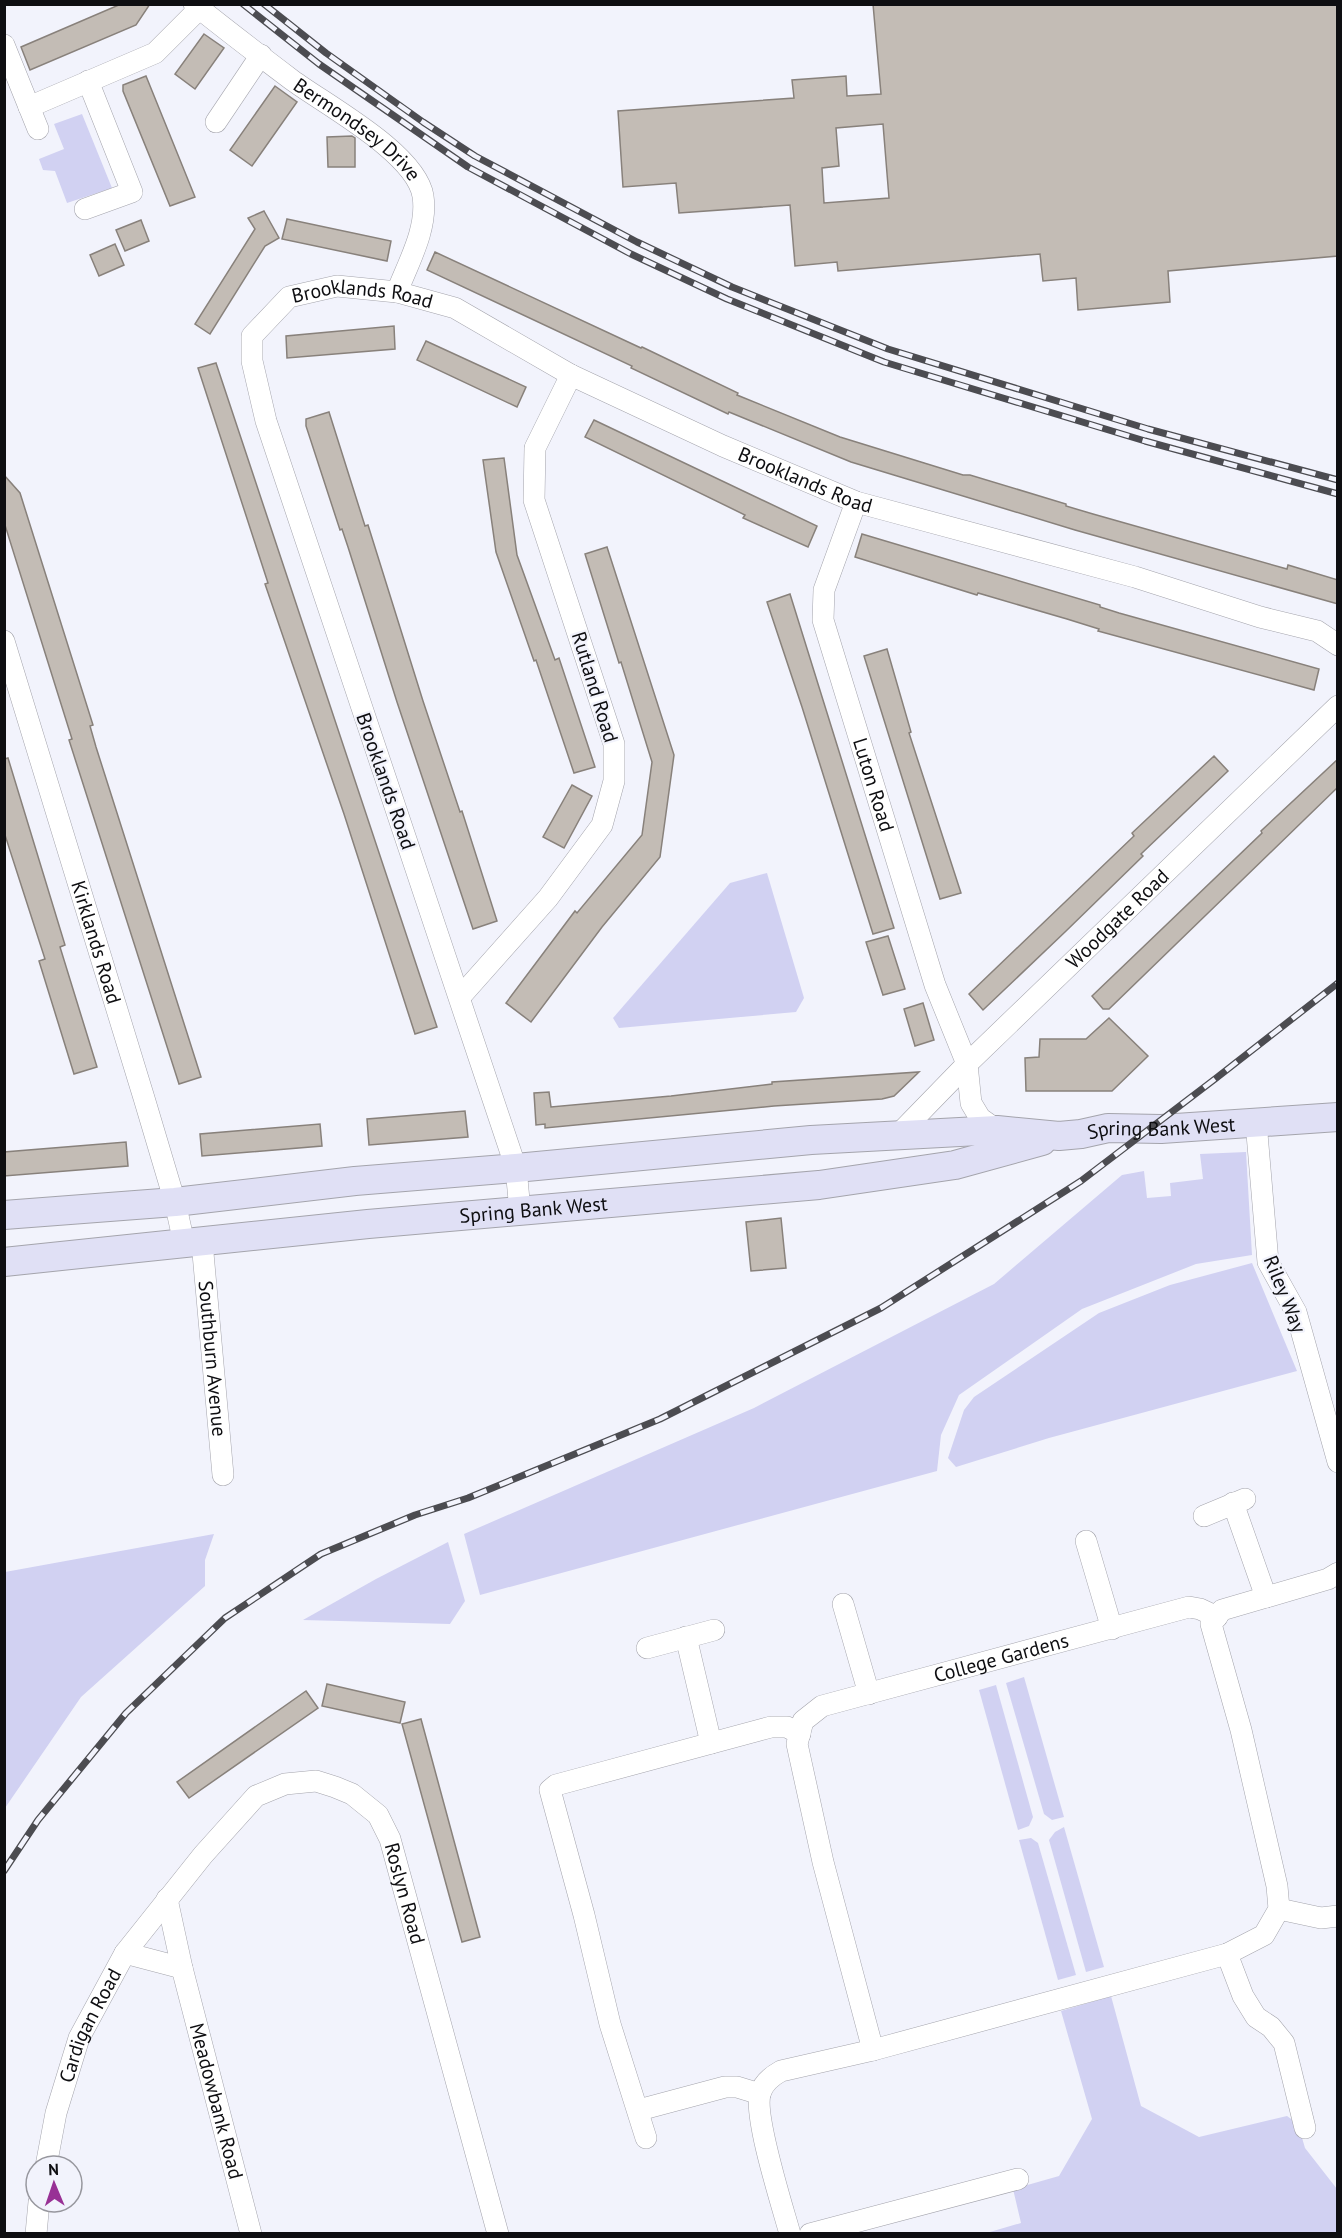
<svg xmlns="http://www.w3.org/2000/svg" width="1342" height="2238" font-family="'PT Sans',sans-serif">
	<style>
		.green { fill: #d1d1f2 }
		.building { fill: #c3bcb5; stroke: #88817b; stroke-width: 1.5; fill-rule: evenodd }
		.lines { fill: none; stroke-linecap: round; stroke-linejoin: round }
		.street-casing { stroke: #a4a4ac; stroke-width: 22 }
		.secondary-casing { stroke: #a4a4ac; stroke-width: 30 }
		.street { stroke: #fff; stroke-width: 21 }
		.secondary { stroke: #e0e0f5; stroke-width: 28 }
		.rail-casing { stroke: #4c4c51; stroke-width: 7 }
		.rail { stroke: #f2f3fc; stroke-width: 4.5; stroke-dasharray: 14; stroke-linecap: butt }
		.labels { text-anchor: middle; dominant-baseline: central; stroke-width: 4.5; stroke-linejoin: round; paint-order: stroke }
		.street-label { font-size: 20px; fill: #0e0e11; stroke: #f2f3fc }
	</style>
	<rect width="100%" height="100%" fill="#f2f3fc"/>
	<!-- green -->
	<g class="green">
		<path d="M 82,114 L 112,188 L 67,203 L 55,171 L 43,170 L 39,159 L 64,149 L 54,124 Z"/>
		<path d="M 767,873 L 804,998 L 796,1012 L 619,1028 L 613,1018 L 730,883 Z"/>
		<path d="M 1246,1152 L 1252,1255 L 1196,1264 L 1082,1309 L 959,1395 L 941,1435 L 937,1471 L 480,1595 L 464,1534 L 754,1408 L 994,1284 L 1122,1175 L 1144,1171 L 1147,1198 L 1171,1196 L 1170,1183 L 1203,1179 L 1200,1154 Z"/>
		<path d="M 1252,1263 L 1297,1371 L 1049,1438 L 956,1467 L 948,1458 L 964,1410 L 974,1397 L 1099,1313 L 1170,1285 Z"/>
		<path d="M 214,1534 L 205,1560 L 205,1586 L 81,1697 L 5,1808 L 5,1572 Z"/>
		<path d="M 448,1542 L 465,1601 L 450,1624 L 303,1620 L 376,1579 Z"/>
		<path d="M 1024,1677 L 1064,1817 L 1052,1820 L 1044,1814 L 1006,1683 Z"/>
		<path d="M 996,1685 L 1033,1817 L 1029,1826 L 1018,1830 L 979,1690 Z"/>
		<path d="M 1064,1827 L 1104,1967 L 1086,1972 L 1049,1840 L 1055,1832 Z"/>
		<path d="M 1031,1838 L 1038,1843 L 1076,1975 L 1058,1980 L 1019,1840 Z"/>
		<path d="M 1111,1996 L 1141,2106 L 1199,2137 L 1287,2116 L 1298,2124 L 1305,2148 L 1337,2189 L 1337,2233 L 983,2234 L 1021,2223 L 1013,2189 L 1059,2176 L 1092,2119 L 1061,2011 Z"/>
	</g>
	<!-- building -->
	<g class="building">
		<path d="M 121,4 L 150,4 L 136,25 L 30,70 L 21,47 Z"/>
		<path d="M 873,4 L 1338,4 L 1338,256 L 1168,271 L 1170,302 L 1078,310 L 1076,278 L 1043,281 L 1040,254 L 838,271 L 837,262 L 795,266 L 790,205 L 679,213 L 676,183 L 623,187 L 618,111 L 794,98 L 792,80 L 846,76 L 847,96 L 881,94 ZM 883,124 L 889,198 L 824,203 L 822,168 L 839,166 L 836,128 Z"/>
		<path d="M 204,34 L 224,48 L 195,89 L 175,74 Z"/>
		<path d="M 146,76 L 195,197 L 170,206 L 123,91 L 123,85 Z"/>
		<path d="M 275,86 L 297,102 L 252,166 L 230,150 Z"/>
		<path d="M 352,136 L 355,138 L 355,167 L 328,167 L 327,137 Z"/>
		<path d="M 264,211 L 279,238 L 265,246 L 210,334 L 195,324 L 255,229 L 248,218 Z"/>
		<path d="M 287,219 L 391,241 L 387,261 L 282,239 Z"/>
		<path d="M 141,220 L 149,241 L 125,251 L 116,230 Z"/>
		<path d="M 115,244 L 124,265 L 99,276 L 90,255 Z"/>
		<path d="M 435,252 L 641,348 L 642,347 L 738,393 L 737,395 L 840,437 L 963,475 L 970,475 L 1066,504 L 1066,506 L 1093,514 L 1287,569 L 1288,565 L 1338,580 L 1338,604 L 1075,530 L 851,462 L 729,412 L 728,414 L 631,368 L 632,366 L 427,270 Z"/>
		<path d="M 394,326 L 395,349 L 287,358 L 286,336 Z"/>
		<path d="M 426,341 L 526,387 L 517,407 L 417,360 Z"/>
		<path d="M 216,363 L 437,1027 L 415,1034 L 344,814 L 265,584 L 268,583 L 198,368 Z"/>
		<path d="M 329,412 L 365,526 L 368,525 L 423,701 L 460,812 L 462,811 L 497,921 L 473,929 L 397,702 L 348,547 L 342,529 L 340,530 L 306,426 L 306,419 Z"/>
		<path d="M 594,420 L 817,526 L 808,547 L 743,518 L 745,515 L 585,437 Z"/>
		<path d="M 504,458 L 517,555 L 555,660 L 559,658 L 595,767 L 574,773 L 536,660 L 534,661 L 496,552 L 483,460 Z"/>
		<path d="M 4,475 L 20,493 L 93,725 L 90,726 L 96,747 L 201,1077 L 179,1084 L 69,740 L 72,739 L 4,522 Z"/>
		<path d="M 862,534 L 1100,605 L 1100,607 L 1119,613 L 1319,669 L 1314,690 L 1098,631 L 1099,629 L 1067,619 L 978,593 L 977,595 L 855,557 Z"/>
		<path d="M 607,547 L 674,755 L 660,857 L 602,927 L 531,1022 L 506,1003 L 575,911 L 577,913 L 642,835 L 652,762 L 621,662 L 619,663 L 585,554 Z"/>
		<path d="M 790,594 L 894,928 L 873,934 L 802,707 L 767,602 Z"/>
		<path d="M 887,649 L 911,732 L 909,733 L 961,893 L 940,899 L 864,656 Z"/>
		<path d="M 1214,756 L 1228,771 L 1141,854 L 1143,856 L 1065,932 L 983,1010 L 969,994 L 1134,836 L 1132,833 Z"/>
		<path d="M 8,758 L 65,945 L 60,947 L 97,1067 L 74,1074 L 39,961 L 45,959 L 4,832 L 4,759 Z"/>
		<path d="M 1338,759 L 1338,787 L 1109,1009 L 1103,1009 L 1092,996 L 1262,833 L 1261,831 Z"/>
		<path d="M 572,785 L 592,796 L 564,848 L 543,837 Z"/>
		<path d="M 888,936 L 905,989 L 883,995 L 866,942 Z"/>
		<path d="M 923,1003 L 934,1040 L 915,1046 L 904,1009 Z"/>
		<path d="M 1109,1018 L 1148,1056 L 1112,1091 L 1026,1091 L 1025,1058 L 1039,1057 L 1040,1039 L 1086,1039 Z"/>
		<path d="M 919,1072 L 894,1096 L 882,1099 L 774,1106 L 545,1128 L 545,1124 L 536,1125 L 534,1093 L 549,1092 L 551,1107 L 671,1096 L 772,1084 L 772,1082 Z"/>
		<path d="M 465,1111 L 468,1137 L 369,1145 L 367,1119 Z"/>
		<path d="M 320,1124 L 322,1146 L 202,1156 L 200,1134 Z"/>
		<path d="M 126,1142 L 128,1166 L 4,1176 L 4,1152 Z"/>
		<path d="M 781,1218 L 786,1268 L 751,1271 L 746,1222 Z"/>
		<path d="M 327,1684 L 405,1702 L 400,1723 L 322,1706 Z"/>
		<path d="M 306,1691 L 318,1708 L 189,1798 L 177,1782 Z"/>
		<path d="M 421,1719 L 480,1937 L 462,1942 L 402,1724 Z"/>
	</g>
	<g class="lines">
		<!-- street casing -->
		<g class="street-casing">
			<g id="street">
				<path id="s1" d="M 194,4 C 226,30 259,55 292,80 C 326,105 416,153 423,196 C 428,229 408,263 397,292"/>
				<path d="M 4,45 L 38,129"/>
				<path d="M 29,107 L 155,53 L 199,9"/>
				<path d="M 216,122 L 261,55"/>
				<path d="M 85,209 L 132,192 L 88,81"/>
				<path id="s2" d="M 856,502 L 824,590 L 823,620 L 935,985 L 967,1064 L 971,1103 L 980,1118 L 997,1130"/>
				<path id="s3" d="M 4,641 L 144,1098 L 175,1202 L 184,1243"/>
				<path d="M 460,997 L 548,898 L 602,825 L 614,781 L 614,744 L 534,500 L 535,448 L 571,375"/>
				<path d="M 1256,1122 L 1268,1262 L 1296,1312 L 1338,1462"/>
				<path id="s4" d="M 898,1135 L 967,1064 L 1338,706"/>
				<path id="s5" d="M 520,1211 L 516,1168 L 266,421 L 252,361 L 252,336 L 289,297 L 337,286 L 397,292 L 455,308 L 571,375 L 723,446 L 856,502 L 1135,577 L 1260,617 L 1317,631 L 1338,645"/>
				<path id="s6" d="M 202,1242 L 223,1475"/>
				<path d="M 1233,1503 L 1266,1597"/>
				<path d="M 1204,1516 L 1245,1499"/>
				<path d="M 1086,1541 L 1112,1629"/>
				<path d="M 843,1604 L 869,1694"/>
				<path d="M 686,1637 L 711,1743"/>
				<path d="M 647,1648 L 714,1630"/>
				<path id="s7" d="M 167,1899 L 182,1968 L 251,2234"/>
				<path d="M 1279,1909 L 1321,1918 L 1338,1916"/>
				<path d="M 125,1953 L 182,1968"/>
				<path d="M 1227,1954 L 1243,1996 L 1256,2017 L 1271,2027 L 1284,2043 L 1305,2128"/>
				<path d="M 873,2050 L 1227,1954 L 1264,1935 L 1279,1909 L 1277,1886 L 1241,1730 L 1211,1624 L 1222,1610 L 1328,1579 L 1338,1573"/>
				<path d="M 639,2110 L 725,2087 L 737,2087 L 760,2094"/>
				<path d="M 646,2138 L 610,2024 L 584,1915 L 550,1790 L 556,1785 L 771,1727 L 787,1727 L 800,1734"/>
				<path id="s8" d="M 46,2166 L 56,2113 L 79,2038 L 125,1953 L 203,1855 L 256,1796 L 285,1784 L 316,1781 L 335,1787 L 352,1794 L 378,1815 L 390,1839 L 498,2234"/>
				<path d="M 36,2234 L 39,2202"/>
				<path id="s9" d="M 790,2234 C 782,2205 754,2118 760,2094 C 763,2083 772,2076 781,2071 L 873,2050 L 823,1862 L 797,1744 L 803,1721 L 822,1706 L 1189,1607 L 1200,1609 L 1217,1617"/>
				<path d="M 810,2234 L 1018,2179"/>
			</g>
		</g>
		<!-- secondary casing -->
		<g class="secondary-casing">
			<g id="secondary">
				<path id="s10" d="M 4,1215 L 175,1202 L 355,1181 L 516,1168 L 811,1140 L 997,1130 L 1059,1136 L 1081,1134 L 1108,1128 L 1161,1129 L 1338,1117"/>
				<path id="s11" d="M 4,1262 L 368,1224 L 819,1185 L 955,1165 L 1042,1141"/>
			</g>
		</g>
		<!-- street -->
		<use href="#street" class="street"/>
		<!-- secondary -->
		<use href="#secondary" class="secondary"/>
		<!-- rail casing -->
		<g class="rail-casing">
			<g id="rail">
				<path d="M 243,4 L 319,64 L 468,167 L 631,254 L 727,299 L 884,362 L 1145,441 L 1338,494"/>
				<path d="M 264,4 L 326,53 L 423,122 L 475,156 L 637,242 L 732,287 L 888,349 L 1148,429 L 1338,480"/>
				<path d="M 4,1871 L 38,1820 L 126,1713 L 225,1618 L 321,1554 L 415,1515 L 468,1498 L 660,1419 L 881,1308 L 1081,1181 L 1215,1079 L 1338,983"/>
			</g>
		</g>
		<!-- rail -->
		<use href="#rail" class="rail"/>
	</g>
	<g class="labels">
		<!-- street labels -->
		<g class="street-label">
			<text stroke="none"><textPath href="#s1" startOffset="206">Bermondsey Drive</textPath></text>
			<text stroke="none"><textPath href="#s5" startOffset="1046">Brooklands Road</textPath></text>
			<text stroke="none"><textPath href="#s5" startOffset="1532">Brooklands Road</textPath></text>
			<text transform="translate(595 687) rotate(73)">Rutland Road</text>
			<text transform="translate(386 781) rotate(71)">Brooklands Road</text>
			<text stroke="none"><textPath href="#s2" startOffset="296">Luton Road</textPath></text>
			<text stroke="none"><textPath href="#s4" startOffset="308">Woodgate Road</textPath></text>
			<text stroke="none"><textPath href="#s3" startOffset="315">Kirklands Road</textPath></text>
			<text stroke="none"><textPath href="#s10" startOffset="1162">Spring Bank West</textPath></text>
			<text stroke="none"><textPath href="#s11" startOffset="532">Spring Bank West</textPath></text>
			<text transform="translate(1285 1294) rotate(68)">Riley Way</text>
			<text stroke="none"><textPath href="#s6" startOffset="117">Southburn Avenue</textPath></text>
			<text stroke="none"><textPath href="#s9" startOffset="819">College Gardens</textPath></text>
			<text stroke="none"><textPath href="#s8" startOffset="651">Roslyn Road</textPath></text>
			<text stroke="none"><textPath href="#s8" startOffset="148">Cardigan Road</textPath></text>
			<text stroke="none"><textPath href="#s7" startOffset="208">Meadowbank Road</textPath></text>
		</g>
	</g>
	<!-- border -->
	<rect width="1342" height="2238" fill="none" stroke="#0e0e11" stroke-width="12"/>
	<!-- north arrow -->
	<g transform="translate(54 2184) rotate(358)"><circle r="28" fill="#f2f3fc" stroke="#97979e" stroke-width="1.5"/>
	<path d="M0-4.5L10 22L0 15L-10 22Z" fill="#983195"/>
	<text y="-9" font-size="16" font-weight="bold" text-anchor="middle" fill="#0e0e11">N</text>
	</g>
</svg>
